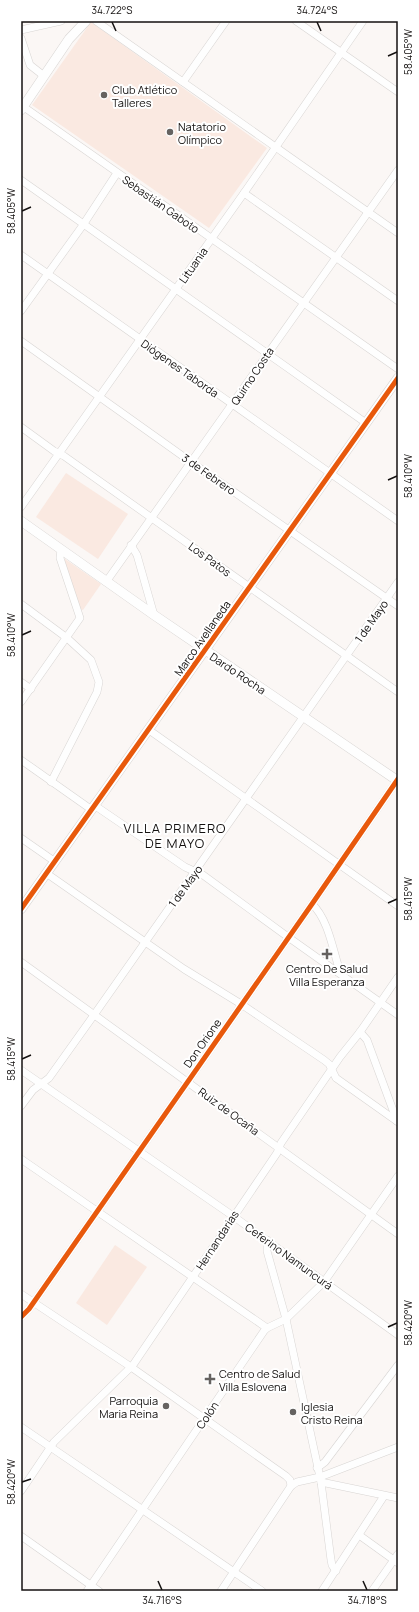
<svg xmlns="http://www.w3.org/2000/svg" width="419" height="1612" font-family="Manrope,sans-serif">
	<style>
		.green { fill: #fae9e1 }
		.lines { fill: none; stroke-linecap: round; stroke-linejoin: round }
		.street-casing { stroke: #d8d5d3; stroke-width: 8 }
		.secondary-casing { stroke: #d8d5d3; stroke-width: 10 }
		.street { stroke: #fefefe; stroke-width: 7 }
		.secondary { stroke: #fefefe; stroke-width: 9 }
		.cycleway-casing { stroke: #fff; stroke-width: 8 }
		.cycleway { stroke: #e8590c; stroke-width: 5 }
		.ticks { fill: none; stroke: #141110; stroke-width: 1.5 }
		.poi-dot { fill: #656260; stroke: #fff; stroke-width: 1.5 }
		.labels { text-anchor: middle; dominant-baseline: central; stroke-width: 4; stroke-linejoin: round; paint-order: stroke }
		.poi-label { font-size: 11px; fill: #141110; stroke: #fff; text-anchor: start }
		.street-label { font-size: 11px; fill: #141110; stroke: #fff }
		.quarter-label { font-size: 13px; letter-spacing: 1px; fill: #141110; stroke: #fff }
		.neatline { fill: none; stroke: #141110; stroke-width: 1.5 }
		.ticks-label { font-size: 10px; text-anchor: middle; fill: #141110 }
	</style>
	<rect width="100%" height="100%" fill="#fbf7f5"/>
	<!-- green -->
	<g class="green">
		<path d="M 91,22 L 267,148 L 209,228 L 32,105 Z"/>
		<path d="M 66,473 L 128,514 L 98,559 L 36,517 Z"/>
		<path d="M 65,559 L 101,584 L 83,610 L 80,609 L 64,560 Z"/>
		<path d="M 115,1245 L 147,1267 L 107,1325 L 76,1303 Z"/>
	</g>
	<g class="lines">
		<!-- street casing -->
		<g class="street-casing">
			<g id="street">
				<path d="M 96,21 L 398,233"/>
				<path d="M 296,21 L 398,92"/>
				<path d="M 21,30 L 61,21"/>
				<path d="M 21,38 L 30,65 L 44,76"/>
				<path d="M 183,82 L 226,21"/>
				<path d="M 21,105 L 398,369"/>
				<path d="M 21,180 L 366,423"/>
				<path d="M 244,193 L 398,301"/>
				<path d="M 21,255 L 398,521"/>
				<path d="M 21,311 L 83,225 L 117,173"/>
				<path d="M 21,341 L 191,462 L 398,606"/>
				<path d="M 21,427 L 54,451 L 64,456 L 398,692"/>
				<path d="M 21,507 L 244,193 L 363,21"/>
				<path d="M 131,545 L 137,555 L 154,615"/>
				<path d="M 106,582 L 398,170"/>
				<path d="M 21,604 L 67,638 L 91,660 L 99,682 L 97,692 L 51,782"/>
				<path d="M 21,682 L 31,689"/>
				<path d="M 21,702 L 80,618 L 60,558 L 61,550"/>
				<path d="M 149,730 L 398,906"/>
				<path d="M 21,760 L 92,810"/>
				<path d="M 94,805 L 185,867 L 203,875 L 288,937 L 398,1015"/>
				<path d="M 21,838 L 54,861"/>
				<path d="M 46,873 L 184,969 L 241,1004 L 324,1060 L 329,1064 L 336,1078 L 398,1122"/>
				<path d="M 312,904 C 327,918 332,945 338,965 L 338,972"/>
				<path d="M 21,962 L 398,1234"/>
				<path d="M 360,1032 L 367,1040 L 397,1121"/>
				<path d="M 21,1070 L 233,1216 L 398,1335"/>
				<path d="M 21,1106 L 33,1090 L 49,1078 L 94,1015 L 398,582"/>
				<path d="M 21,1159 L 267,1328"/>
				<path d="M 267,1240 L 267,1251 L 286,1319 L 321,1482 L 331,1560 L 332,1565 L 336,1571"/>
				<path d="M 21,1294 L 131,1367 L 286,1476 L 290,1480 L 291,1486"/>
				<path d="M 21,1317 L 29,1309 L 312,904 L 398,779"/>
				<path d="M 21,1427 L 262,1591"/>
				<path d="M 317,1468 L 325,1462 L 398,1365"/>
				<path d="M 321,1482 L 398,1498"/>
				<path d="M 21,1491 L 54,1442 L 133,1365 L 277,1153 L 281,1143 L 340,1057 L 360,1032 L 398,977"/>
				<path d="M 359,1535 L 398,1563"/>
				<path d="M 21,1536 L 99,1591"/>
				<path d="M 87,1591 L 264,1331 L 267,1328 L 286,1319 L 324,1282 L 398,1176"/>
				<path d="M 221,1591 L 291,1486 L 297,1482 L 320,1477 L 398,1447"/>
				<path d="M 322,1591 L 384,1496"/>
				<path d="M 372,1591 L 398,1554"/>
			</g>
		</g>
		<!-- secondary casing -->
		<g class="secondary-casing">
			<g id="secondary">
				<path d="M 21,110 L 69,39 L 86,21"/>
				<path d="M 21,521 L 154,615 L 398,781"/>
				<path d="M 21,909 L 398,378"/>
			</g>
		</g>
		<!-- street -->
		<use href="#street" class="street"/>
		<!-- secondary -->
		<use href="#secondary" class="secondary"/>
		<!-- cycleway casing -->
		<g class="cycleway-casing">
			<g id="cycleway">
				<path d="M 21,909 L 398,378"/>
				<path d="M 21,1317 L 29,1309 L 312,904 L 398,779"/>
			</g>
		</g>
		<!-- cycleway -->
		<use href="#cycleway" class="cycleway"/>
	</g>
	<!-- ticks -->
	<path class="ticks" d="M 112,22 L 116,31M 317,22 L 321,31M 388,56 L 397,52M 22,211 L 31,207M 388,480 L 397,476M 22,635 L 31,631M 388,903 L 397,899M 22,1059 L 31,1055M 388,1327 L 397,1323M 22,1482 L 31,1479M 158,1581 L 162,1590M 363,1581 L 367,1590"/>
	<!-- markers -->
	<g class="poi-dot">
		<circle cx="104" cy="95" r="4"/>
		<circle cx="170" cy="132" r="4"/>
		<path d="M325 948h4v4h4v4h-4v4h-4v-4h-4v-4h4z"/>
		<path d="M208 1373h4v4h4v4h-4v4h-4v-4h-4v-4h4z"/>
		<circle cx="166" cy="1406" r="4"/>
		<circle cx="293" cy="1412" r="4"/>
	</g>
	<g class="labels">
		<!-- poi labels -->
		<g class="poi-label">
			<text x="112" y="89">Club Atlético<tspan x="112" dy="13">Talleres</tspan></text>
			<text x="178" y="126">Natatorio<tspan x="178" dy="13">Olímpico</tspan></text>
			<text x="327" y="968" text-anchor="middle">Centro De Salud<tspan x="327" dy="13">Villa Esperanza</tspan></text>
			<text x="219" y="1373">Centro de Salud<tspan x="219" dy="13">Villa Eslovena</tspan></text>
			<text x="158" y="1400" text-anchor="end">Parroquia<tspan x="158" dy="13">Maria Reina</tspan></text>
			<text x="301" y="1406">Iglesia<tspan x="301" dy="13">Cristo Reina</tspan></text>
		</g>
		<!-- street labels -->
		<g class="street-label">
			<text transform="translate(161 204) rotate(35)">Sebastián Gaboto</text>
			<text transform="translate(193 265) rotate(-55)">Lituania</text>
			<text transform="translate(180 368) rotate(35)">Diógenes Taborda</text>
			<text transform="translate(252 376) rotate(-56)">Quirno Costa</text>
			<text transform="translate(209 474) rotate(35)">3 de Febrero</text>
			<text transform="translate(210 559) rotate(36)">Los Patos</text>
			<text transform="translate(371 621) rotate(-55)">1 de Mayo</text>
			<text transform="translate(202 638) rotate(-55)">Marco Avellaneda</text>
			<text transform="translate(238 673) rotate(34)">Dardo Rocha</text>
			<text transform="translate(185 886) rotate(-54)">1 de Mayo</text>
			<text transform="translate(202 1043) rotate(-55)">Don Orione</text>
			<text transform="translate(229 1111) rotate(36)">Ruiz de Ocaña</text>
			<text transform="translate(217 1240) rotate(-57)">Hernandarias</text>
			<text transform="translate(289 1256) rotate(36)">Ceferino Namuncurá</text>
			<text transform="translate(207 1415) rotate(-56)">Colón</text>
		</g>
		<!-- quarter labels -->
		<g class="quarter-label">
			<text x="175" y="828">VILLA PRIMERO<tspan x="175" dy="15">DE MAYO</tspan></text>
		</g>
	</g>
	<!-- border -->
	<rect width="419" height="1612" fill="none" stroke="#ffffff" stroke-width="44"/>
	<rect x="22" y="22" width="375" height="1568" class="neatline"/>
	<g class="ticks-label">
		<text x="112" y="14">34.722°S</text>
		<text x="317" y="14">34.724°S</text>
		<text transform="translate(408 52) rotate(-90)" y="4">58.405°W</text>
		<text transform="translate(11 211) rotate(-90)" y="4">58.405°W</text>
		<text transform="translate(408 476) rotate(-90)" y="4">58.410°W</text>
		<text transform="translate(11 635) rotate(-90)" y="4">58.410°W</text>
		<text transform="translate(408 899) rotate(-90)" y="4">58.415°W</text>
		<text transform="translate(11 1059) rotate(-90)" y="4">58.415°W</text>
		<text transform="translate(408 1323) rotate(-90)" y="4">58.420°W</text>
		<text transform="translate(11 1482) rotate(-90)" y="4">58.420°W</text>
		<text x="162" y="1604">34.716°S</text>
		<text x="367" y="1604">34.718°S</text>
	</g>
</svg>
